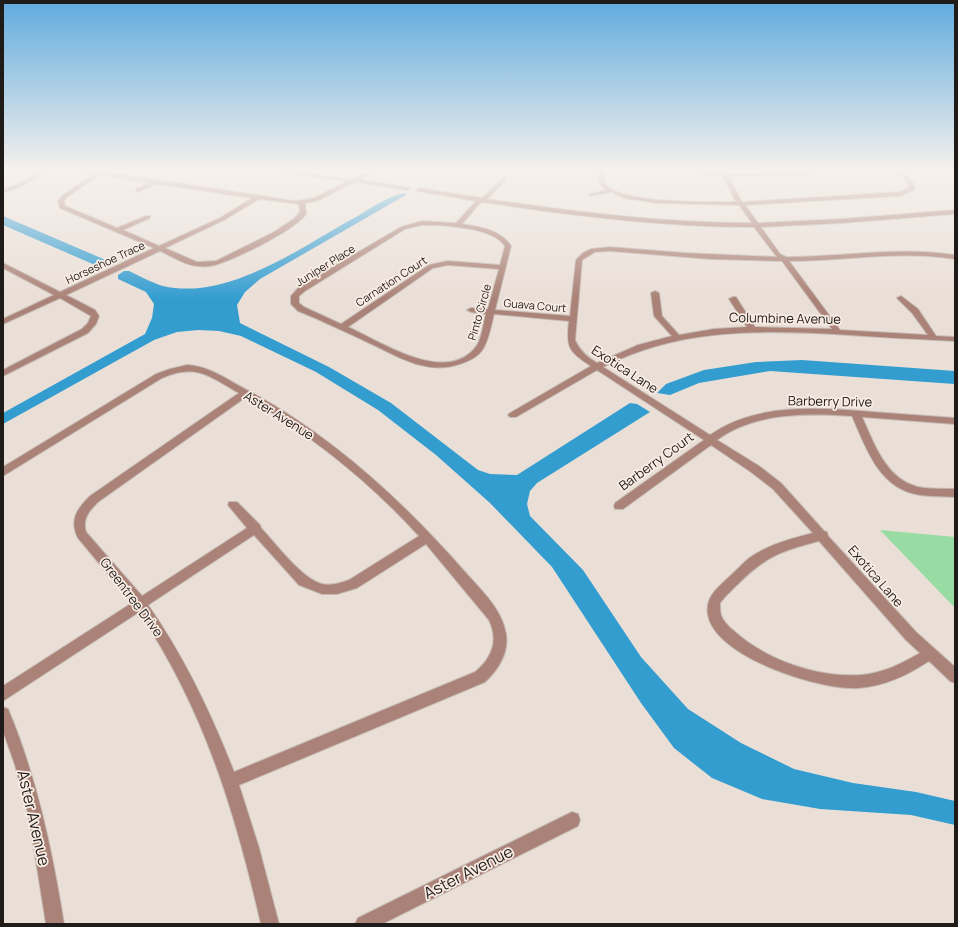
<svg xmlns="http://www.w3.org/2000/svg" width="958" height="927" font-family="Manrope,sans-serif">
	<style>
		.green { fill: #98dca4 }
		.water { fill: #349dd0 }
		.lines { fill: none; stroke-linecap: round; stroke-linejoin: round }
		.minor-casing { stroke: #c5bcb5; stroke-width: 2 }
		.minor { fill: #ab8277; fill-rule: evenodd }
		.labels { text-anchor: middle; dominant-baseline: central; stroke-width: 3.5; stroke-linejoin: round; paint-order: stroke }
		.far-street-label { font-size: 11px; fill: #1f1b18; stroke: #f8ece4 }
		.street-label { font-size: 13px; fill: #1f1b18; stroke: #f8ece4 }
		.near-street-label { font-size: 16px; fill: #1f1b18; stroke: #f8ece4 }
	</style>
	<rect width="100%" height="100%" fill="#eadfd7"/>
	<!-- green -->
	<path class="green" d="M 880,530 L 955,537 L 955,608 Z"/>
	<!-- water -->
	<g class="water">
		<path d="M 406,193 L 406,195 L 260,279 L 245,292 L 237,305 L 240,323 L 329,367 L 391,403 L 478,470 L 490,474 L 517,475 L 630,403 L 637,404 L 650,412 L 537,483 L 530,491 L 527,504 L 530,516 L 583,570 L 641,657 L 688,709 L 741,743 L 794,769 L 853,783 L 916,792 L 955,801 L 955,825 L 911,815 L 820,809 L 762,799 L 712,778 L 674,748 L 641,703 L 552,567 L 490,503 L 436,455 L 378,410 L 316,372 L 241,336 L 219,331 L 198,330 L 177,332 L 154,340 L 3,424 L 3,413 L 145,334 L 152,318 L 154,304 L 146,292 L 118,279 L 118,275 L 124,271 L 129,271 C 140,276 152,283 163,286 C 227,301 300,248 354,218 C 369,210 388,195 406,193 Z"/>
		<path d="M 3,216 L 108,261 L 104,265 L 95,265 L 3,225 Z"/>
		<path d="M 802,360 L 955,371 L 955,384 L 770,371 L 699,383 L 670,395 L 657,393 L 666,384 L 704,370 L 756,362 Z"/>
	</g>
	<g class="lines">
		<!-- minor casing -->
		<g class="minor-casing">
			<g id="minor">
				<path d="M 44,170 L 50,170 L 20,187 L 3,193 L 3,189 L 16,185 Z"/>
				<path d="M 74,170 L 100,171 L 295,201 L 314,198 L 348,181 L 278,172 L 276,170 C 301,170 326,178 351,179 C 360,179 368,170 377,170 L 360,180 L 410,188 L 407,190 L 355,182 L 317,201 L 305,203 L 306,214 C 295,230 241,256 221,263 C 214,266 205,267 197,266 C 185,265 171,256 160,251 L 66,295 L 95,310 L 99,316 L 96,324 L 88,333 L 3,376 L 3,370 L 82,329 L 88,323 L 91,316 L 60,298 L 3,324 L 3,319 L 54,295 L 3,268 L 3,263 L 60,292 L 154,248 L 60,208 L 58,201 L 63,195 L 94,174 L 76,172 ZM 100,175 L 149,183 L 136,189 L 136,191 L 138,192 L 156,184 L 252,198 L 220,218 L 159,246 L 123,230 L 150,218 L 150,216 L 146,216 L 117,228 L 65,206 L 64,201 L 67,197 ZM 259,199 L 299,204 L 300,212 L 295,218 L 274,232 L 216,261 L 197,262 L 165,248 L 224,220 Z"/>
				<path d="M 599,170 L 604,170 C 604,175 603,181 606,185 C 624,204 710,202 736,202 L 723,176 L 692,172 L 690,170 L 739,174 L 824,170 C 812,177 745,177 728,176 L 742,202 L 899,192 L 909,188 L 909,185 L 897,170 L 902,170 L 915,185 L 914,190 L 900,196 L 745,205 L 758,223 L 842,219 L 955,210 L 955,214 L 842,223 L 761,227 L 780,254 L 786,257 C 842,257 899,246 955,255 L 955,259 C 900,250 845,261 789,261 L 840,330 L 928,335 L 912,313 L 897,298 L 901,296 L 918,309 L 936,336 L 955,337 L 955,341 C 915,339 874,337 834,334 C 753,330 677,329 603,367 L 710,435 C 757,402 819,408 873,412 C 900,414 928,416 955,418 L 955,424 L 862,417 C 874,443 885,477 915,486 C 927,490 942,488 955,489 L 955,497 C 942,496 928,497 915,494 C 878,486 866,447 852,416 C 808,413 755,412 717,440 L 759,466 L 781,483 L 824,531 L 827,532 L 828,536 L 916,632 L 955,667 L 955,683 L 950,681 L 929,661 C 908,675 885,686 859,688 C 822,691 716,658 708,615 C 705,598 716,589 728,578 C 735,572 741,565 748,559 C 767,545 790,539 813,533 L 773,489 L 751,472 L 711,445 L 623,509 L 615,509 L 614,506 L 615,503 L 704,440 L 597,370 L 516,417 L 510,417 L 508,415 L 510,413 L 591,366 C 568,351 566,347 569,321 L 494,314 C 491,326 489,339 483,349 C 478,357 469,361 460,364 C 425,376 396,355 365,341 C 343,331 321,320 298,311 L 291,304 L 291,296 L 299,287 L 401,227 L 422,221 L 456,223 L 476,201 L 417,191 L 416,190 L 419,188 L 482,198 L 505,176 L 507,177 L 507,179 L 487,199 C 575,212 663,223 752,223 L 739,205 L 657,203 L 624,198 L 612,192 L 590,196 L 590,194 L 607,190 C 598,186 598,178 599,170 ZM 484,202 C 573,216 663,227 754,227 L 777,257 L 685,253 L 610,247 L 591,249 L 583,253 L 576,260 L 570,316 L 495,310 L 511,246 C 501,230 480,227 462,224 L 480,203 ZM 422,225 C 443,225 493,227 505,246 L 500,265 L 448,261 L 429,265 L 341,324 L 304,307 L 299,303 L 299,296 L 305,291 L 405,229 ZM 610,251 L 710,259 L 782,261 L 832,329 L 755,327 L 736,297 L 733,297 L 729,299 L 747,327 L 714,329 L 679,335 L 662,316 L 659,293 L 655,291 L 651,293 L 654,316 L 672,336 L 638,345 L 597,363 C 587,357 580,351 575,340 L 582,260 L 595,252 ZM 448,265 L 499,269 L 488,309 L 471,308 L 467,310 L 471,312 L 486,314 C 483,324 482,340 475,348 C 444,385 380,341 348,327 L 433,268 ZM 819,541 L 906,640 L 920,653 C 901,664 883,673 861,675 C 818,678 766,660 734,631 C 729,627 723,621 721,615 C 720,611 720,606 720,603 C 726,595 733,589 740,582 C 768,555 782,551 819,541 Z"/>
				<path d="M 672,170 L 679,170 L 668,173 L 668,171 Z"/>
				<path d="M 187,365 C 209,366 226,379 245,389 C 330,434 402,500 465,572 C 481,590 502,609 506,634 C 509,653 498,670 485,682 L 239,785 L 259,848 L 279,924 L 261,924 C 235,811 204,709 139,612 L 3,701 L 3,686 L 132,603 L 78,538 C 69,520 77,509 90,496 L 239,393 C 209,376 197,363 162,378 L 3,476 L 3,467 L 156,374 L 170,369 ZM 246,397 C 310,434 369,481 419,536 L 349,580 C 341,583 331,586 322,584 C 302,579 276,544 261,528 L 260,525 L 237,502 L 229,502 L 228,505 L 247,528 L 142,596 L 86,532 C 82,519 89,511 98,502 ZM 254,535 L 299,585 L 322,594 L 337,594 L 357,588 L 426,544 L 489,620 C 499,641 492,658 475,672 L 234,772 C 211,713 185,658 148,605 Z"/>
				<path d="M 3,707 L 8,709 C 37,778 52,850 64,924 L 46,924 L 29,817 L 15,765 L 3,731 Z"/>
				<path d="M 572,812 L 578,814 L 580,820 L 578,826 L 382,924 L 355,924 L 358,918 Z"/>
			</g>
		</g>
		<!-- minor -->
		<use href="#minor" class="minor"/>
	</g>
	<!-- sky -->
	<linearGradient id="sky" x2="0" y2="1"><stop stop-color="#60abde"/><stop offset="0.57" stop-color="#f6f1ed"/><stop offset="1" stop-color="#f6f1ed" stop-opacity="0"/></linearGradient>
	<rect width="958" height="299" fill="url(#sky)"/>
	<g class="labels">
		<!-- far-street labels -->
		<g class="far-street-label">
			<text transform="translate(105 262) rotate(-25)">Horseshoe Trace</text>
			<text transform="translate(325 265) rotate(-32)">Juniper Place</text>
			<text transform="translate(391 281) rotate(-33)">Carnation Court</text>
			<text transform="translate(535 305) rotate(5)">Guava Court</text>
			<text transform="translate(479 312) rotate(-74)">Pinto Circle</text>
		</g>
		<!-- street labels -->
		<g class="street-label">
			<text transform="translate(785 318) rotate(1)">Columbine Avenue</text>
			<text transform="translate(625 369) rotate(33)">Exotica Lane</text>
			<text transform="translate(830 401) rotate(1)">Barberry Drive</text>
			<text transform="translate(279 415) rotate(32)">Aster Avenue</text>
			<text transform="translate(656 461) rotate(-36)">Barberry Court</text>
			<text transform="translate(876 576) rotate(49)">Exotica Lane</text>
			<text transform="translate(132 597) rotate(53)">Greentree Drive</text>
		</g>
		<!-- near-street labels -->
		<g class="near-street-label">
			<text transform="translate(34 818) rotate(77)">Aster Avenue</text>
			<text transform="translate(468 872) rotate(-27)">Aster Avenue</text>
		</g>
	</g>
	<!-- border -->
	<rect width="958" height="927" fill="none" stroke="#1f1b18" stroke-width="8"/>
</svg>
